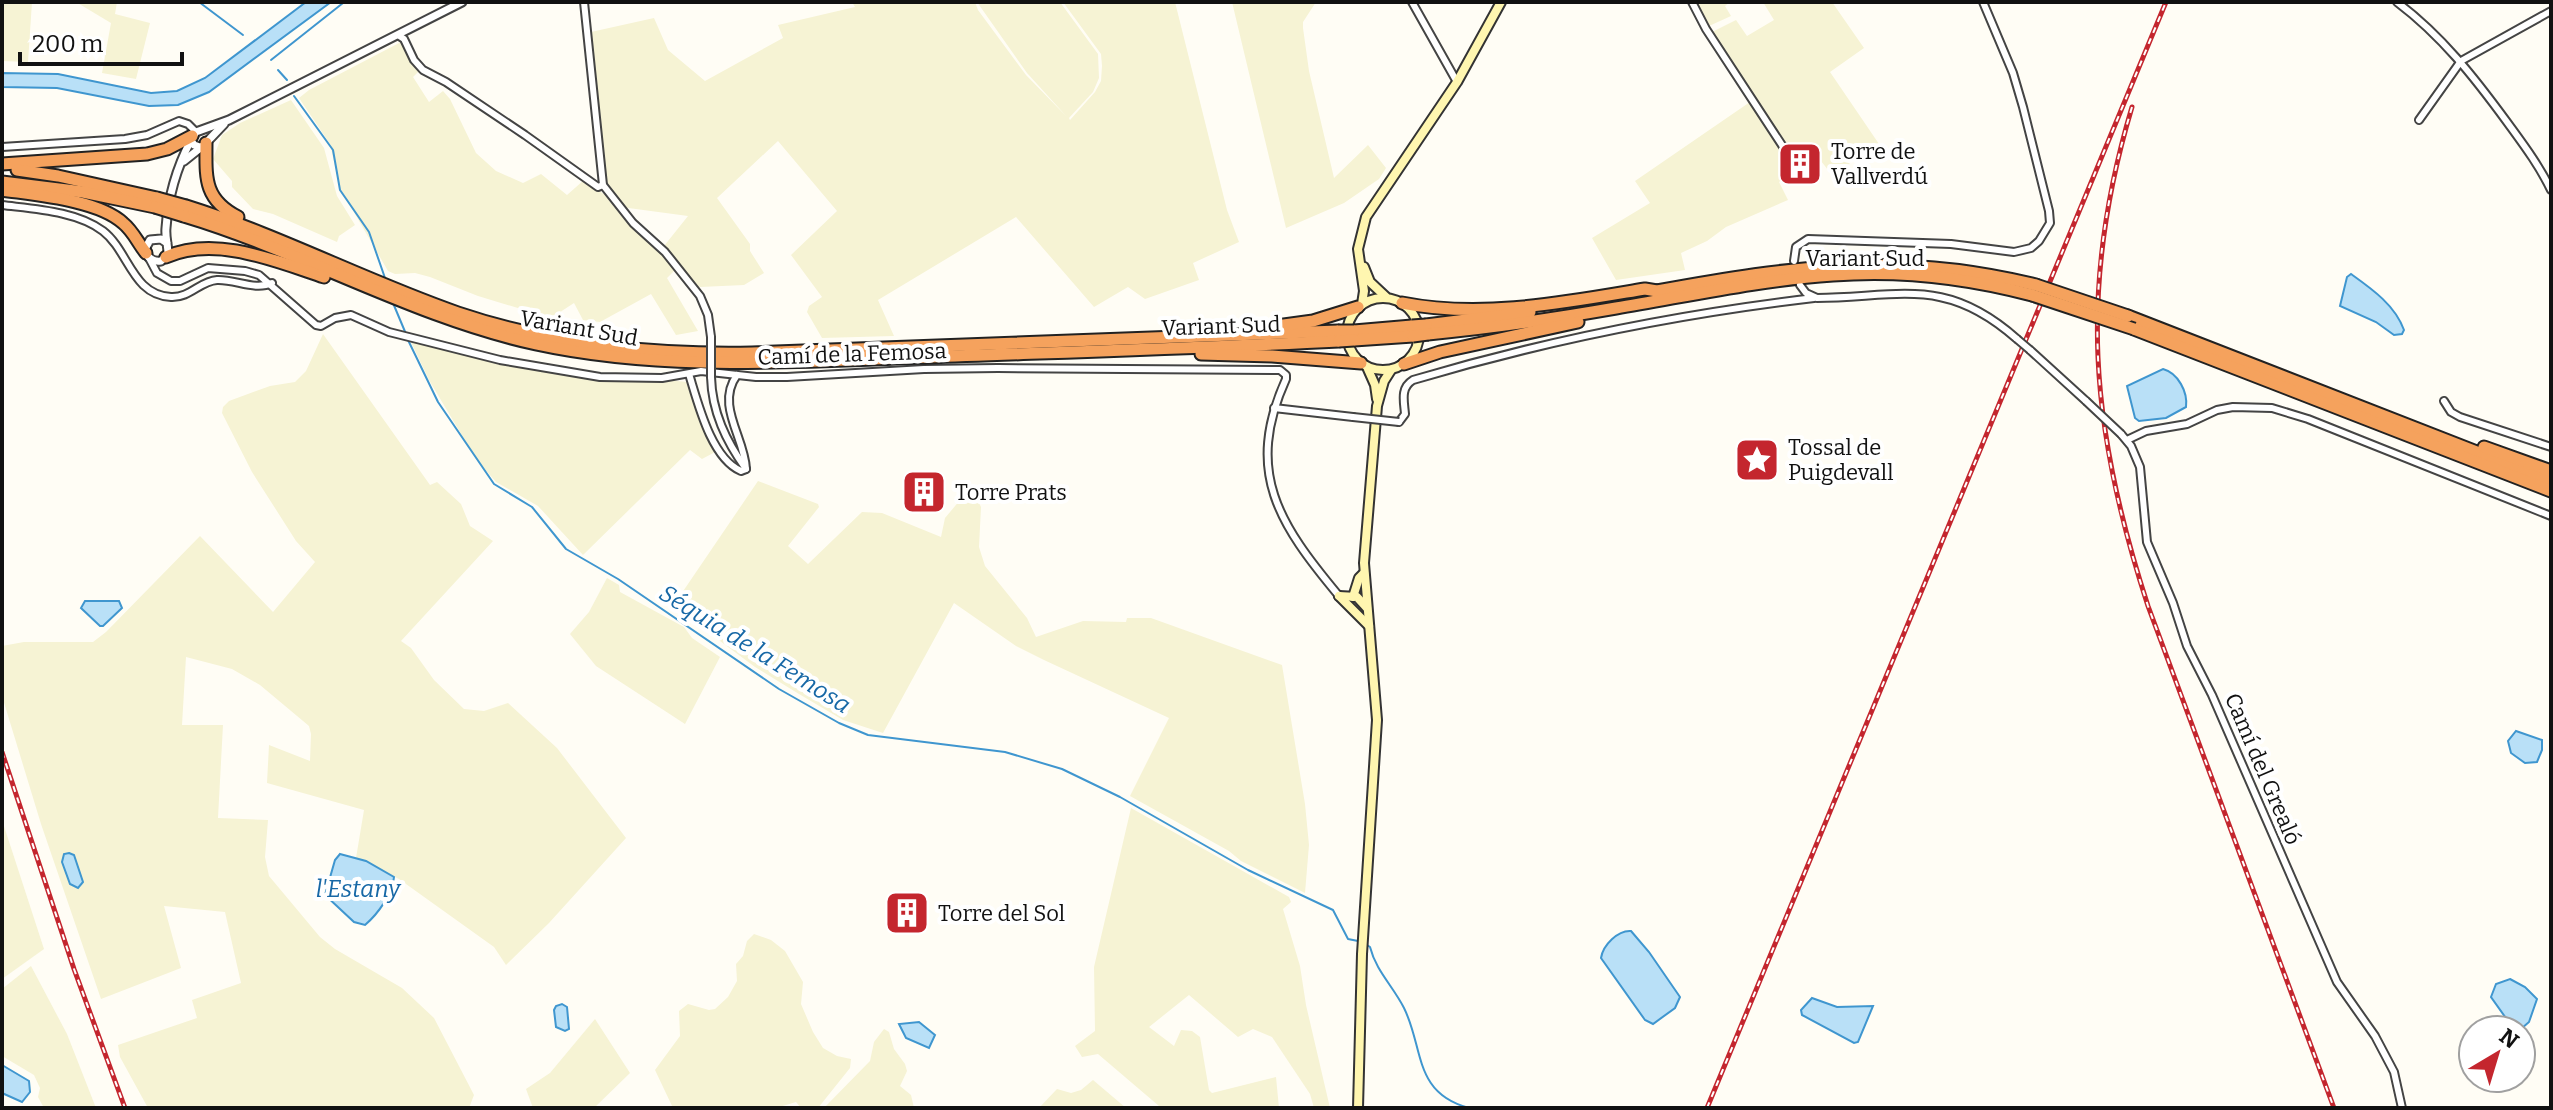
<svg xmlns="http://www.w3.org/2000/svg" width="2553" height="1110" font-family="Bitter,serif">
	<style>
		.farmland { fill: #f6f3d4 }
		.water { fill: #b9e0f7; stroke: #3f96cf; stroke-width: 2 }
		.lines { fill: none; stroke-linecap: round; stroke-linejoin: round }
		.stream { stroke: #3f96cf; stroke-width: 2 }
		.minor-casing { stroke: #444; stroke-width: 10 }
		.tertiary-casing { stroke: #444; stroke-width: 11 }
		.secondary-casing { stroke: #333; stroke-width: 12 }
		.motorway-casing { stroke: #222; stroke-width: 15 }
		.minor { stroke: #fff; stroke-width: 6 }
		.tertiary { stroke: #fff; stroke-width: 7 }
		.secondary { stroke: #fff6b0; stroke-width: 8 }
		.motorway { stroke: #f5a25d; stroke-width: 11 }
		.rail-casing { stroke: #c4262e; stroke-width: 5 }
		.rail { stroke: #fff; stroke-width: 2; stroke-dasharray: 6; stroke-linecap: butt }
		.minor-bridge-casing { stroke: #444; stroke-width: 10; stroke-linecap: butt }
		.motorway-bridge-casing { stroke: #222; stroke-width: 15; stroke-linecap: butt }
		.minor-bridge { stroke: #fff; stroke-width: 6 }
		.motorway-bridge { stroke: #f5a25d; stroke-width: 11 }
		.labels { text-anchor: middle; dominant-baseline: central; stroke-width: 8; stroke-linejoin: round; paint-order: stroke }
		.poi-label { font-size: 22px; fill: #111; stroke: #fff; text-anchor: start }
		.street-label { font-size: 22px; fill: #111; stroke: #fff }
		.water-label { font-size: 24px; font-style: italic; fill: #1768a6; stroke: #fff }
	</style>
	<rect width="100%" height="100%" fill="#fffdf5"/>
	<!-- farmland -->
	<g class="farmland">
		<path d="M 2,2 L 32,2 L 28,62 L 2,61 Z"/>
		<path d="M 76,2 L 117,2 L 115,14 L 150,23 L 136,79 L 102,73 L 111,23 Z"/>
		<path d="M 852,2 L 975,2 L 978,10 L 1026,75 L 1067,117 L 1027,73 L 977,2 L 1060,2 L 1098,54 L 1099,78 L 1093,92 L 1069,118 L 1070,120 L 1095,92 L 1101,81 L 1102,66 L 1101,54 L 1063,2 L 1175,2 L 1227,210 L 1239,242 L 1193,263 L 1199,280 L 1145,299 L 1128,287 L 1094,307 L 1016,217 L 878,300 L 894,336 L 822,338 L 807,312 L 809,306 L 822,297 L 791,255 L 837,211 L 778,141 L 717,198 L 750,244 L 750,251 L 764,273 L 744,285 L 700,287 L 695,284 L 664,246 L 688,216 L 621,207 L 608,185 L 602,153 L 591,32 L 654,18 L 668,50 L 705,81 L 783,38 L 778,25 L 855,7 Z"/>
		<path d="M 1232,2 L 1316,2 L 1303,22 L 1303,28 L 1309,71 L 1334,178 L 1368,145 L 1386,168 L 1379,179 L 1344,203 L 1286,228 Z"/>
		<path d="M 1695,2 L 1730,2 L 1725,6 L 1731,16 L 1709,26 Z"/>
		<path d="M 1763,2 L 1832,2 L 1864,48 L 1830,72 L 1879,144 L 1832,175 L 1821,161 L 1802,149 L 1792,152 L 1780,141 L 1712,32 L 1736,20 L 1747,36 L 1774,20 Z"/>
		<path d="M 401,42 L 420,70 L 413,77 L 429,102 L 443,91 L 450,99 L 476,153 L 496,171 L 523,183 L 541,174 L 567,195 L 584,180 L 605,195 L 627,223 L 661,251 L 676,269 L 667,278 L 698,331 L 676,335 L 651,294 L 600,322 L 583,320 L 574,303 L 551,318 L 478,296 L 430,277 L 415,273 L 395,274 L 388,271 L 340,188 L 330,144 L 299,98 L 309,90 Z"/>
		<path d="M 291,100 L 324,148 L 337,196 L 355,225 L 339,236 L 337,242 L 273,214 L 253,209 L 232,187 L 232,181 L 213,159 L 222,135 L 240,123 Z"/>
		<path d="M 1750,102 L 1790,165 L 1789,174 L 1779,182 L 1788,200 L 1726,227 L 1707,241 L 1681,253 L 1685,270 L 1616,280 L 1592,238 L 1650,203 L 1635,181 Z"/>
		<path d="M 323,334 L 430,485 L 437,482 L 461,504 L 470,526 L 493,541 L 401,641 L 411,648 L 434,680 L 464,709 L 484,711 L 508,703 L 557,748 L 626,838 L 549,923 L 506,965 L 494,947 L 399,879 L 356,858 L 364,810 L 267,783 L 269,745 L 310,761 L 311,734 L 309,726 L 260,685 L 232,669 L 186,657 L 182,725 L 223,725 L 218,818 L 268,820 L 265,857 L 269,876 L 320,937 L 335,949 L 402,988 L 434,1018 L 474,1095 L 469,1108 L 148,1108 L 120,1057 L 118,1045 L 197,1018 L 192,1000 L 241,983 L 225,912 L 164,906 L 181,968 L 101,999 L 41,824 L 2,696 L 2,646 L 24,642 L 93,642 L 106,632 L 200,536 L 273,612 L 315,562 L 296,541 L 252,472 L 222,413 L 223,407 L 229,401 L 270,386 L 295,382 L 306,371 Z"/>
		<path d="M 409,338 L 533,368 L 688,382 L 691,385 L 717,451 L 702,459 L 690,450 L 583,555 L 538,506 L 496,482 L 476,459 L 429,380 Z"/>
		<path d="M 758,481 L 818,504 L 819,507 L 788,546 L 808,564 L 862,512 L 882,513 L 941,537 L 945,518 L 971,487 L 981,507 L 979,547 L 985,566 L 1027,618 L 1036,637 L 1083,621 L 1126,622 L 1127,618 L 1151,618 L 1282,665 L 1305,804 L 1309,845 L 1305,893 L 1241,861 L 1229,851 L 1130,796 L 1169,718 L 1044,660 L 1016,646 L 954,603 L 883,733 L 843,720 L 799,694 L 755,667 L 673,606 Z"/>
		<path d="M 607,578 L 619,585 L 620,592 L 684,627 L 692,638 L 720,657 L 685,724 L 596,666 L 570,634 L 589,612 Z"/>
		<path d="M 1131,808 L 1289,897 L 1291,902 L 1283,909 L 1300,966 L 1306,1005 L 1330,1108 L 1314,1108 L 1310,1094 L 1272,1037 L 1253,1029 L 1238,1037 L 1189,995 L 1149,1027 L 1174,1046 L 1181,1030 L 1192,1031 L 1200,1037 L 1209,1090 L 1212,1093 L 1276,1077 L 1279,1108 L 1158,1108 L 1159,1106 L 1098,1054 L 1082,1057 L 1075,1046 L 1095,1031 L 1094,967 Z"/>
		<path d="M 2,820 L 44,949 L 2,979 Z"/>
		<path d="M 754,934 L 771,940 L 785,951 L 803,982 L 801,1004 L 813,1032 L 823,1048 L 837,1056 L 851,1059 L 850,1068 L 818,1108 L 801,1108 L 796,1102 L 776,1108 L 673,1108 L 655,1070 L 680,1036 L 679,1011 L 688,1004 L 709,1010 L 715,1009 L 728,997 L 737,981 L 736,964 L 743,956 L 747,941 Z"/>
		<path d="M 31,966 L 67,1034 L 96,1108 L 44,1108 L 38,1097 L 40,1088 L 34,1075 L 2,1056 L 2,989 Z"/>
		<path d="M 595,1019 L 630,1073 L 594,1108 L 533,1108 L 526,1089 L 550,1073 Z"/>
		<path d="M 884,1029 L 889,1032 L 894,1049 L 905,1064 L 907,1071 L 900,1086 L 911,1095 L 914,1108 L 824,1108 L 870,1061 L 874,1042 Z"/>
		<path d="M 1093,1080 L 1126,1108 L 1039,1108 L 1057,1089 L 1071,1093 L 1081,1090 Z"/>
	</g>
	<!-- water -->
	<g class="water">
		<path d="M 306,2 L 331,2 L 209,92 L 178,105 L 149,106 L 57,88 L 2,87 L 2,73 L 58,74 L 151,93 L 177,91 L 205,78 Z"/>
		<path d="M 2351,274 C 2372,289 2395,305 2404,330 L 2402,334 L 2394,335 L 2376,322 L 2340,306 L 2347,277 Z"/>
		<path d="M 2163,369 C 2178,373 2188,392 2186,407 L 2166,418 L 2139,421 L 2135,418 L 2127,386 Z"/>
		<path d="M 85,601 L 119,601 L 122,608 L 103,626 L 100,626 L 81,608 Z"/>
		<path d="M 2516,731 L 2542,740 L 2542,750 L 2537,762 L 2525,763 L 2511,753 L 2508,741 Z"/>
		<path d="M 69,853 L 74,855 L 83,882 L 78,888 L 70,884 L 62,862 L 64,854 Z"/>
		<path d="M 340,854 L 366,861 L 394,877 C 393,893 378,914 365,925 L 354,922 L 325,895 L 335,860 Z"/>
		<path d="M 1631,931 L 1649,952 L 1680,997 L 1675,1008 L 1653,1024 L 1645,1020 L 1601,958 C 1603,945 1618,930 1631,931 Z"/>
		<path d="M 2510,979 L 2525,987 L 2537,999 L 2529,1022 L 2521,1029 L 2508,1021 L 2491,997 L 2496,984 Z"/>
		<path d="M 1812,998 L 1837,1007 L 1873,1006 L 1858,1042 L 1854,1043 L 1802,1015 L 1801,1010 Z"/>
		<path d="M 562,1004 L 567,1007 L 569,1029 L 565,1031 L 556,1027 L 554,1010 L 556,1006 Z"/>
		<path d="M 919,1022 L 935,1035 L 929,1048 L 906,1038 L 899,1024 Z"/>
		<path d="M 2,1065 L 29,1081 L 30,1092 L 22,1102 L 2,1093 Z"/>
	</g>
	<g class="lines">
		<!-- stream -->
		<g class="stream">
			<path d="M 199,2 L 243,35"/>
			<path d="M 271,60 L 343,3"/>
			<path d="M 278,70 L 287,80"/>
			<path d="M 294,96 L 333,150 L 340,190 L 369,232 L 385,278"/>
			<path d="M 393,303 L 406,334"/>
			<path d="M 408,340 L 438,402 L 494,484 L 532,507 L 566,549 L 618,579 L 779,689 L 839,723 L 868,735 L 1005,752 L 1062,769 L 1120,797 L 1248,870 L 1333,910 L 1348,939 L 1358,941"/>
			<path d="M 1364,943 L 1370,947 C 1376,971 1393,986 1404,1008 C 1424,1048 1413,1093 1469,1108"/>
		</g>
		<!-- minor casing -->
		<g class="minor-casing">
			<g id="minor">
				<path d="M 584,2 L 603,185 L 633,223 L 665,252 L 700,296 L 708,315 L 711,337"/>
				<path d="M 1412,2 L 1457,82"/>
				<path d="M 1692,2 L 1706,29 L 1793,162"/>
				<path d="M 2397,2 C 2442,36 2474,77 2507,122 C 2523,144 2539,165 2551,190"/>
				<path d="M 398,35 L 404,39 L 414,60 L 423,70 L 446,82 L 525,135 L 598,187 L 603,185"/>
				<path d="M 2419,120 L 2461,61 L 2551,11"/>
				<path d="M 2,147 L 125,139 L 147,135 L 179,121 L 188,124 L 196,132"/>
				<path d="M 2,205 C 34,209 77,211 103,231 C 129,251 132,295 171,297 C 190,298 200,281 217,280 C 235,279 255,291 272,283"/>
				<path d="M 148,256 L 157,273 L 171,281 L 180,281 L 208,268 L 245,271 L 259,275 L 316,325 L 321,326 L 335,318 L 351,315 L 389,332 L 500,360 L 600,377 L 662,378 L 701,371 L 756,377 L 787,377 L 924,369 L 998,368 L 1280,370 L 1286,375 L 1286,379 C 1244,472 1279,524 1339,596"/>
				<path d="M 1794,261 L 1796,247 L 1808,239 L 1951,244 L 2014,252 L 2031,248 L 2039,241 L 2050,223 L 2049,211 L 2023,107 L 2013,73 L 1983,2"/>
				<path d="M 1800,285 L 1806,293 L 1817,298 C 1901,297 1946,276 2017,339"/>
				<path d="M 2030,350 L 2086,401"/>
				<path d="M 689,374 C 698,403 711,458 741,471 L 746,469 C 745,438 715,405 737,375"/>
				<path d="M 711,377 C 712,412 726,441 746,469"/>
				<path d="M 2444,401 L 2451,412 L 2460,417 L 2551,447"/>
				<path d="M 1274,408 L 1353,417"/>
				<path d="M 1399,422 L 1405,414 C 1404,401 1400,388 1413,380 C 1544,341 1679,314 1814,298"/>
				<path d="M 2121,434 L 2131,446 L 2140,467 L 2147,542 L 2173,603 L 2187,646 L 2212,695 L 2337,982 L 2375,1036 L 2394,1072 L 2402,1108"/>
				<path d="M 2127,440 L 2146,431 L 2187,424 L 2217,410 L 2233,407 L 2272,408 L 2308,419 L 2551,516"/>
			</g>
		</g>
		<!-- tertiary casing -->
		<g class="tertiary-casing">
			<g id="tertiary">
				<path d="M 200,147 L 194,145 L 191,140 L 196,132 L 229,120 L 462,2"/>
				<path d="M 184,161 L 204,145 L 224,124"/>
				<path d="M 167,243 L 161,239 L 150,240 L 145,249 C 147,258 152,262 161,261 L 168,254 C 168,245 165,237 166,228 C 168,198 177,167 191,140"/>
			</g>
		</g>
		<!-- secondary casing -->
		<g class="secondary-casing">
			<g id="secondary">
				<path d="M 1364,267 L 1370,282 L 1386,297"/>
				<circle cx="1383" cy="334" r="36"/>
				<path d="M 1362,304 L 1364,291 L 1358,249 L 1366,217 L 1457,82 L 1501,2"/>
				<path d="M 1367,367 L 1375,385 L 1377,399"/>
				<path d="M 1339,596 L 1369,626"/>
				<path d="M 1339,596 L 1357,597 L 1367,608"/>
				<path d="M 1353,597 L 1359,578 L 1364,573"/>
				<path d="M 1358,1108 L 1362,954 L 1377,720 L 1364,563 L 1377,406 L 1384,381 L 1391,370"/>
			</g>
		</g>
		<!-- motorway casing -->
		<g class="motorway-casing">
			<g id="motorway">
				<path d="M 206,143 C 206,177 203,199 238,217"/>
				<path d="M 2,164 L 147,154 L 167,149 L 192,136"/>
				<path d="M 17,170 L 58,176 L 157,198"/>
				<path d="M 2,182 L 83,192 L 155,207"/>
				<path d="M 2,190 C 36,195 98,200 123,223 C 133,231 138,243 146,253"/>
				<path d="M 186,206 C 279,235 366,281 458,313 C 553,345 652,355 752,353 L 1338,331"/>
				<path d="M 184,216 C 304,252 413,317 536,344 C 665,372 797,361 928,357 C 1065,352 1202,348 1339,341"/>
				<path d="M 166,257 C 215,235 276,261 324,277"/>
				<path d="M 1402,303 C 1482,319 1567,302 1645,289 L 1657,291 C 1794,266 1898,251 2036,285"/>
				<path d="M 2128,316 L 2551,481"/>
				<path d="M 1426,325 L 1530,312"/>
				<path d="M 1254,329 L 1313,321 L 1358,307"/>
				<path d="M 2134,329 L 2551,491"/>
				<path d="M 1354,331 L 1412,326"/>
				<path d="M 1428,334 C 1491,328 1553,319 1616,308 C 1688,296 1760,280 1833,275 C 1899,270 1968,278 2032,295"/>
				<path d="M 1354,340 L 1413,336"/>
				<path d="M 1201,354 L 1272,356 L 1361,363"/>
				<path d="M 1404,364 L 1440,352 L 1578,322"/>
				<path d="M 2484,447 L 2551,471"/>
			</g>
		</g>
		<!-- minor -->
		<use href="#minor" class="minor"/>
		<!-- tertiary -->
		<use href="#tertiary" class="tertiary"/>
		<!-- secondary -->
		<use href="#secondary" class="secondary"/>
		<!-- motorway -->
		<use href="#motorway" class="motorway"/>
		<!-- rail casing -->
		<g class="rail-casing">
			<g id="rail">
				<path d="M 2132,107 C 2078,288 2090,428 2148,606 L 2334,1108"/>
				<path d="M 2,752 L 74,969 L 125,1108"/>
				<path d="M 1707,1108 L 2166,2"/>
			</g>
		</g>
		<!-- rail -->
		<use href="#rail" class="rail"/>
		<!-- minor-bridge casing -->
		<g class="minor-bridge-casing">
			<g id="minor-bridge">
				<path d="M 2017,339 L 2030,350"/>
				<path d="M 711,377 L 711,337"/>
				<path d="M 2086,401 L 2121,434"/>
				<path d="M 1353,417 L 1399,422"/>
			</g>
		</g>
		<!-- motorway-bridge casing -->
		<g class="motorway-bridge-casing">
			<g id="motorway-bridge">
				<path d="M 157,198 L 186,206"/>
				<path d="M 155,207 L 184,216"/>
				<path d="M 2036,285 L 2128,316"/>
				<path d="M 2032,295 L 2134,329"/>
				<path d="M 1412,326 L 1426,325"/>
				<path d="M 1338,331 L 1354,331"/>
				<path d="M 1413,336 L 1428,334"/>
				<path d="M 1339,341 L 1354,340"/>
			</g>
		</g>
		<!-- minor-bridge -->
		<use href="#minor-bridge" class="minor-bridge"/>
		<!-- motorway-bridge -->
		<use href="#motorway-bridge" class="motorway-bridge"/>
	</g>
	<!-- icons -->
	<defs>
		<g id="building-square" transform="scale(2.3)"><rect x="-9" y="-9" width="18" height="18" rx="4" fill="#c4262e" stroke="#fff"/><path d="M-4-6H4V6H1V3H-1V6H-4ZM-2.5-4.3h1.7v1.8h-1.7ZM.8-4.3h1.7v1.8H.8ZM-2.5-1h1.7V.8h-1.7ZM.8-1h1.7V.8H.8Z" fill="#fff"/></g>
		<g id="sight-square" transform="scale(2.3)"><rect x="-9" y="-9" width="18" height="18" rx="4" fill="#c4262e" stroke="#fff"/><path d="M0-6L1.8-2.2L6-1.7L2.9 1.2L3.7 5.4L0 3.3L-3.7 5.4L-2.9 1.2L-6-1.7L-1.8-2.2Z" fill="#fff"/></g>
	</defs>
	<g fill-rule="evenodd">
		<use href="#building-square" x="1800" y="164"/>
		<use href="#sight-square" x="1757" y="460"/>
		<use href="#building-square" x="924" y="492"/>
		<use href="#building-square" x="907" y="913"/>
	</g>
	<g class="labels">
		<!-- poi labels -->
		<g class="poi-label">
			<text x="1831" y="151">Torre de<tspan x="1831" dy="25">Vallverdú</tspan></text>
			<text x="1788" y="447">Tossal de<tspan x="1788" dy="25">Puigdevall</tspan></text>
			<text x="955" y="492">Torre Prats</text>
			<text x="938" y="913">Torre del Sol</text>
		</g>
		<!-- street labels -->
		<g class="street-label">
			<text x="1865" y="258">Variant Sud</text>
			<text transform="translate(1221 326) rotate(-2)">Variant Sud</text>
			<text transform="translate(579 328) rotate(10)">Variant Sud</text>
			<text transform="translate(852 354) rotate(-2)">Camí de la Femosa</text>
			<text transform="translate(2263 769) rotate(67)">Camí del Grealó</text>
		</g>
		<!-- water labels -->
		<g class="water-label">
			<text transform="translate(755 649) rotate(32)">Séquia de la Femosa</text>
			<text x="358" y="889">l'Estany</text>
		</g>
	</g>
	<!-- border -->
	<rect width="2553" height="1110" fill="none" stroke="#111111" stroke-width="8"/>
	<!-- north arrow -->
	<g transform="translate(2497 1054) rotate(38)"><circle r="38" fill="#ffffff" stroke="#a0a0a0" stroke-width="2"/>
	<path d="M0-6L14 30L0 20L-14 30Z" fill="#c4262e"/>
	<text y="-12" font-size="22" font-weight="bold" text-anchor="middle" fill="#111111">N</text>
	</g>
	<!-- scale -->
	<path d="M20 52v12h162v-12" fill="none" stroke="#111111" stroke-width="4"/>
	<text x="32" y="52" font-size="24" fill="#111111" stroke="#ffffff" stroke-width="6" paint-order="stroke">200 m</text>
</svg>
